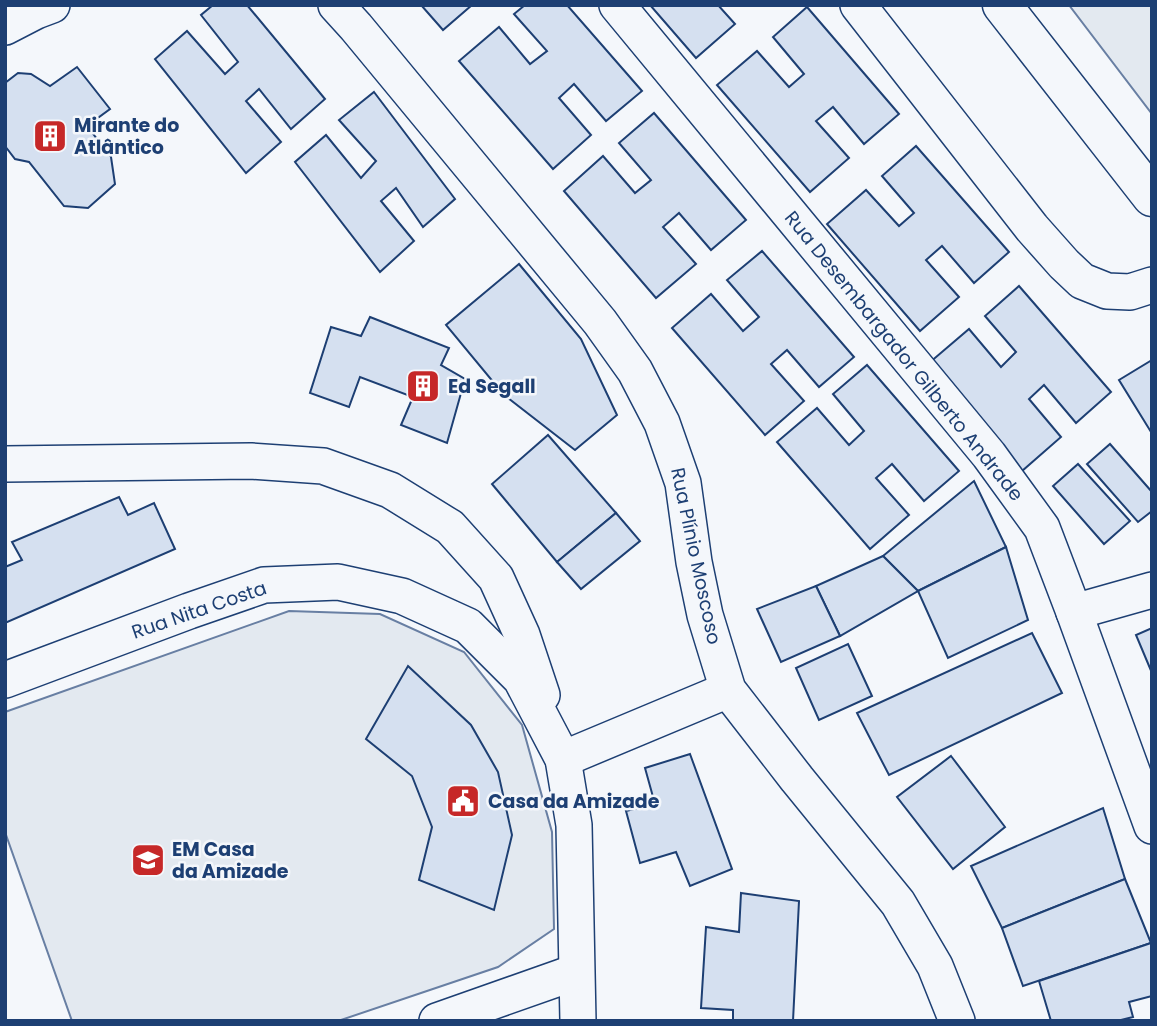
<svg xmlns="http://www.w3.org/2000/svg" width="1157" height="1026" font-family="Poppins,sans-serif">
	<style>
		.green { fill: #e3e9f0; stroke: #687fa3; stroke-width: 2 }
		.building { fill: #d5e0f0; stroke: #1d3f73; stroke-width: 2 }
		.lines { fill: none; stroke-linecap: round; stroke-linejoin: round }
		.minor-casing { stroke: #1d3f73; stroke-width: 38 }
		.primary-casing { stroke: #1d3f73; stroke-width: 41 }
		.minor { stroke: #f4f7fb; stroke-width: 35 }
		.primary { stroke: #f4f7fb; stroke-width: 38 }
		.labels { text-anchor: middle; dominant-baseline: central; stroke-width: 5; stroke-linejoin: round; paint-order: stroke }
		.poi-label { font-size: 19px; font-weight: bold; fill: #1d3f73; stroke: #f4f7fb; text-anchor: start }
		.street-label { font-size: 19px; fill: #1d3f73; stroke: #f4f7fb }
	</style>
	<rect width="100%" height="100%" fill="#f4f7fb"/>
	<!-- green -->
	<g class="green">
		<path d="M 1069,5 L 1152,5 L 1152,114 Z"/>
		<path d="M 289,611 L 380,614 L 464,652 L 522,725 L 552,832 L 554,929 L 498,967 L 338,1021 L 72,1021 L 5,832 L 5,712 Z"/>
	</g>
	<!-- building -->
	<g class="building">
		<path d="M 213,5 L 247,5 L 325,99 L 291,129 L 259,89 L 246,101 L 281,142 L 246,173 L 155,59 L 187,31 L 225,74 L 238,62 L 201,15 Z"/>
		<path d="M 421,5 L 472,5 L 443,30 Z"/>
		<path d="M 525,5 L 567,5 L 642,91 L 606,121 L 574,84 L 559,98 L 591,135 L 553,169 L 459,61 L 499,27 L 530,64 L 547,51 L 514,14 Z"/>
		<path d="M 650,5 L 718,5 L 735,24 L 696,58 Z"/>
		<path d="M 807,7 L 899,114 L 864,144 L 833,107 L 816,121 L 849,158 L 810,192 L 717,85 L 757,51 L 789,87 L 804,74 L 773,37 Z"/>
		<path d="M 77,67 L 110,109 L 87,126 L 111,157 L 115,184 L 88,208 L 64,206 L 29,162 L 15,159 L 5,146 L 5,83 L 18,73 L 31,74 L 50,86 Z"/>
		<path d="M 374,92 L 455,199 L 423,227 L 396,188 L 381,201 L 414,241 L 380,272 L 295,162 L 326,135 L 361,178 L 376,161 L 339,120 Z"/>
		<path d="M 654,113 L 746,220 L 711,250 L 679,213 L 663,227 L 696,264 L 656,298 L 564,191 L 603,156 L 635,193 L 651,180 L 619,143 Z"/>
		<path d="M 916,146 L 1009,252 L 974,283 L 942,246 L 926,260 L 959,297 L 920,331 L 827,224 L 866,190 L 899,226 L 914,213 L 882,176 Z"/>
		<path d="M 762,251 L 854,357 L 819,387 L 787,350 L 771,364 L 804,401 L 765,435 L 672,328 L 711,294 L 743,331 L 759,317 L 727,280 Z"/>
		<path d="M 519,264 L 581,339 L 617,415 L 575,450 L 504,395 L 446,325 Z"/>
		<path d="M 1019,286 L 1111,392 L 1076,423 L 1044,385 L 1029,399 L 1061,437 L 1022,471 L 929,363 L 969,329 L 1001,367 L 1016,352 L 985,316 Z"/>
		<path d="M 370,317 L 449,348 L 441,365 L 465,379 L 447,443 L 401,425 L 413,397 L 360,377 L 349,407 L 310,393 L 331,327 L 361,336 Z"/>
		<path d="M 1152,360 L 1152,431 L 1151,432 L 1119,380 Z"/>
		<path d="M 867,365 L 959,471 L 924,501 L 892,464 L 876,478 L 909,515 L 870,549 L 777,442 L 817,408 L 849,445 L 864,431 L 833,394 Z"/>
		<path d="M 548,435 L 616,513 L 557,562 L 492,484 Z"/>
		<path d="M 1110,444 L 1152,492 L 1152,511 L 1138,522 L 1087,464 Z"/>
		<path d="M 1078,464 L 1130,521 L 1104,544 L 1053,486 Z"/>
		<path d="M 974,481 L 1006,547 L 918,591 L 883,556 Z"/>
		<path d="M 119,497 L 128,515 L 154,503 L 175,549 L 5,623 L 5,567 L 22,560 L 12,542 Z"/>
		<path d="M 616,513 L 640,541 L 581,589 L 557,562 Z"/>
		<path d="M 1006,547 L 1028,620 L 948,658 L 918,591 Z"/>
		<path d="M 883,556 L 918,591 L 840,636 L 816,586 Z"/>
		<path d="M 816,586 L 840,636 L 781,662 L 757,609 Z"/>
		<path d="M 1152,628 L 1152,673 L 1136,635 Z"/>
		<path d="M 1032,633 L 1062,693 L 889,775 L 857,713 Z"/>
		<path d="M 848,644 L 872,696 L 819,720 L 796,668 Z"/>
		<path d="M 408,666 L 471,725 L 498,772 L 512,835 L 494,910 L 419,880 L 432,827 L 412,776 L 366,739 Z"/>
		<path d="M 690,754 L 732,869 L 690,886 L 676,852 L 640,863 L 626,811 L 655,804 L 645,768 Z"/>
		<path d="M 951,756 L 1005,827 L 953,869 L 897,797 Z"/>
		<path d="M 1103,808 L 1125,879 L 1002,928 L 971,866 Z"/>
		<path d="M 1125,879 L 1151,943 L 1023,986 L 1002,928 Z"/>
		<path d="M 741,893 L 799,901 L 793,1021 L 733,1021 L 733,1010 L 701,1008 L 706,927 L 739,932 Z"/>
		<path d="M 1151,943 L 1152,996 L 1129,1002 L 1133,1017 L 1117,1021 L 1051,1021 L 1039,981 Z"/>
	</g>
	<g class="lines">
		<!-- minor casing -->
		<g class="minor-casing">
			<g id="minor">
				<path d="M 336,5 L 356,27 L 600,322 L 635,371 L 662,423 L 683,483 L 694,562 L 705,615 L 728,690 L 797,779 L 898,903 L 935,966 L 957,1021"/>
				<path d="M 617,5 L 989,455 L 1042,528 L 1074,612 L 1152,826"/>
				<path d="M 858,5 L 1032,228 L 1064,264 L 1082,281 L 1107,291 L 1130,292 L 1152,285"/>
				<path d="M 5,27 L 36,11 L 52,5"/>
				<path d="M 5,464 L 251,461 L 323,466 L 390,490 L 450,527 L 496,578 L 522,635 L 542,695"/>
				<path d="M 1074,612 L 1152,590"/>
				<path d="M 5,680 L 189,611 L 264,585 L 338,582 L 402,596 L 468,626 L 521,679 L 563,759 L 574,825 L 578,1021"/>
				<path d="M 563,759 L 728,690"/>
				<path d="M 437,1021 L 576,972"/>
			</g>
		</g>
		<!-- primary casing -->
		<g class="primary-casing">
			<path id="primary" d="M 1002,5 L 1152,197"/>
		</g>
		<!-- minor -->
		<use href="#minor" class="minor"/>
		<!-- primary -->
		<use href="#primary" class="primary"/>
	</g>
	<!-- icons -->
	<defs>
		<g id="building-square" transform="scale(1.75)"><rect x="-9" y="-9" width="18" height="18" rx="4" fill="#c62828" stroke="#f4f7fb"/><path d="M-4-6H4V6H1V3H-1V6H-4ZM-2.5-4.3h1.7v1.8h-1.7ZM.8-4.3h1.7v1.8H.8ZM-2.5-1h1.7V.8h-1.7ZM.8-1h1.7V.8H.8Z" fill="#fff"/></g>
		<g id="civic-square" transform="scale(1.75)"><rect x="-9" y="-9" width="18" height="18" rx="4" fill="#c62828" stroke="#f4f7fb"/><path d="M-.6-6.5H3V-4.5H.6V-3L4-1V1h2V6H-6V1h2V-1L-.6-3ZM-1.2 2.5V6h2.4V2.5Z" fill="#fff"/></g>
		<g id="school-square" transform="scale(1.75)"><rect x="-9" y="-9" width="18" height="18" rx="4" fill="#c62828" stroke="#f4f7fb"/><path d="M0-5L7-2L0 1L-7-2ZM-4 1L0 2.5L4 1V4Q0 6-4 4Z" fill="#fff"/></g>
	</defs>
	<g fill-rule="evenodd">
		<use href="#building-square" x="50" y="136"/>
		<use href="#building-square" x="423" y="386"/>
		<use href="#civic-square" x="463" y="801"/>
		<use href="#school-square" x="148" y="860"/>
	</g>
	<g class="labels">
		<!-- poi labels -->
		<g class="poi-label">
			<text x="74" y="125">Mirante do<tspan x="74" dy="22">Atlântico</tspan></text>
			<text x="448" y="386">Ed Segall</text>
			<text x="488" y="801">Casa da Amizade</text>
			<text x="172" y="849">EM Casa<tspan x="172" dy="22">da Amizade</tspan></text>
		</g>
		<!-- street labels -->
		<g class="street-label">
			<text transform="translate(904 356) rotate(51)">Rua Desembargador Gilberto Andrade</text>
			<text transform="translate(696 556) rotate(78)">Rua Plínio Moscoso</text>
			<text transform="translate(199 610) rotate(-19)">Rua Nita Costa</text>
		</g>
	</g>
	<!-- border -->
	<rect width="1157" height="1026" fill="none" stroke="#1d3f73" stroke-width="14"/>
</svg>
